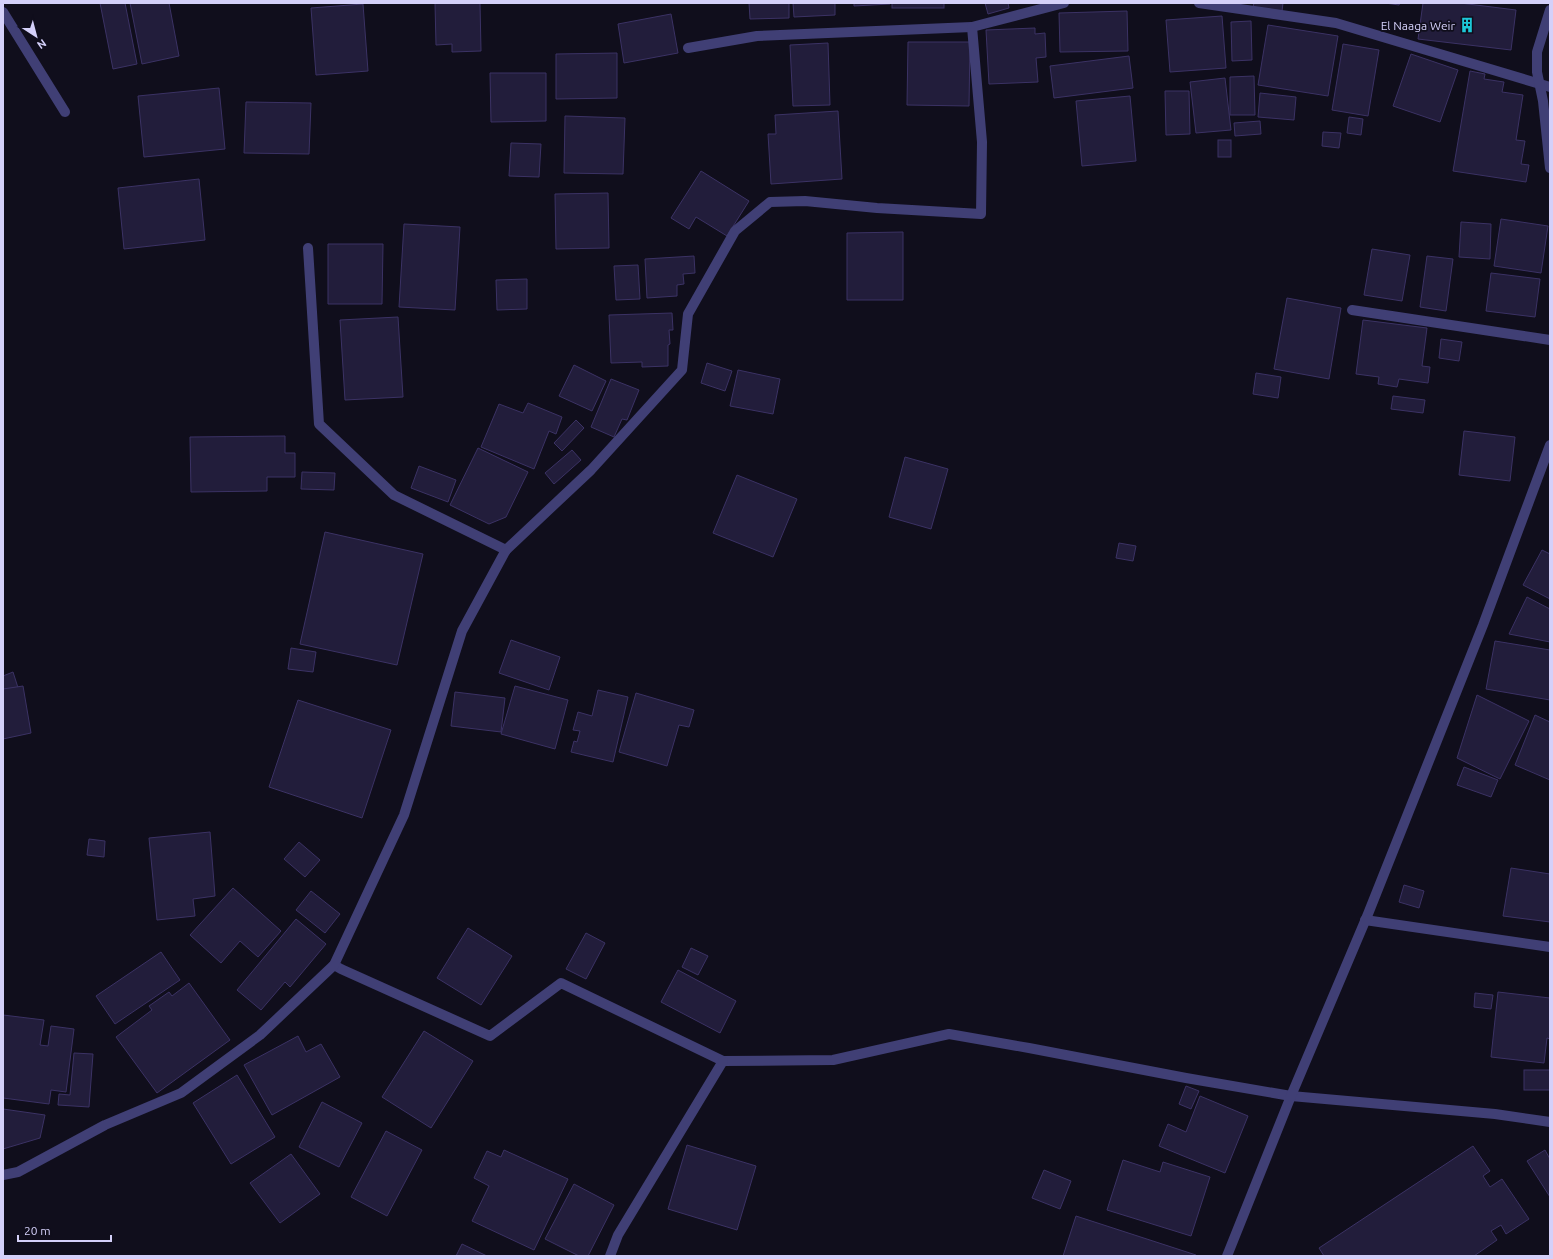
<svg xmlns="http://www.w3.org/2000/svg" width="1553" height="1259" font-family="Ubuntu,sans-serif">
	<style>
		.building { fill: #221d3b; stroke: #3b3264 }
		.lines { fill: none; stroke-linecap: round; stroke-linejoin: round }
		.service { stroke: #403f75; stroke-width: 10 }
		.minor { stroke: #403f75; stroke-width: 10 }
		.labels { text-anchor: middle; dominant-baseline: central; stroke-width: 3.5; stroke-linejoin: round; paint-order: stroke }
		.poi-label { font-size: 12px; fill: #d4d0f9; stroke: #100e1c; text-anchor: end }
	</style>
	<rect width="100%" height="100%" fill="#100e1c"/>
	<!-- building -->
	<g class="building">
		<path d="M 100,3 L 125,3 L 137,64 L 113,69 Z"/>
		<path d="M 130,3 L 169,3 L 179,56 L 142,64 Z"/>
		<path d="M 435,3 L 480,3 L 481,51 L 452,52 L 452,44 L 436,45 Z"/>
		<path d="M 749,3 L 789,3 L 789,18 L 750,19 Z"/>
		<path d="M 793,3 L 835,3 L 835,15 L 794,17 Z"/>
		<path d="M 854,3 L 890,3 L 890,4 L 854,6 Z"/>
		<rect x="892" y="3" width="52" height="5"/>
		<path d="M 985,3 L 1008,3 L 1009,8 L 988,14 Z"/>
		<path d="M 1252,3 L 1283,3 L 1282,11 L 1253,7 L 1254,3 Z"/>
		<path d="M 1385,3 L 1400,3 L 1399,5 Z"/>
		<path d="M 1423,3 L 1460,3 L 1516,10 L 1511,50 L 1418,39 Z"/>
		<path d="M 363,4 L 368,71 L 316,75 L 311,8 Z"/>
		<path d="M 1127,11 L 1128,51 L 1060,52 L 1059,13 Z"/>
		<path d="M 671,14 L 678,53 L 624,63 L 618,24 Z"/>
		<path d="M 1222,16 L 1226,68 L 1170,72 L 1166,20 Z"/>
		<path d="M 1251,21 L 1252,60 L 1232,61 L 1231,22 Z"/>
		<path d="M 1268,25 L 1338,36 L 1328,96 L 1258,85 Z"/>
		<path d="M 1035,28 L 1035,34 L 1045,33 L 1046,57 L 1036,58 L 1038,82 L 989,84 L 986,30 Z"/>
		<path d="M 908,42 L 970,42 L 969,106 L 907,105 Z"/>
		<path d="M 828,43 L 830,105 L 793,106 L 790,45 Z"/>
		<path d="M 1343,44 L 1379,50 L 1368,116 L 1332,110 Z"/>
		<path d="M 617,53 L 617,98 L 556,99 L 556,54 Z"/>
		<path d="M 1411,54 L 1458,70 L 1440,122 L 1393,106 Z"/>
		<path d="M 1129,56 L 1133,88 L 1054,98 L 1050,66 Z"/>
		<path d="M 1470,71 L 1485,74 L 1484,79 L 1504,82 L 1502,92 L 1523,95 L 1516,140 L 1525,141 L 1521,164 L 1529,165 L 1526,182 L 1453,171 Z"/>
		<path d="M 490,73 L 546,73 L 546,121 L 491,122 Z"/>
		<path d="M 1254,76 L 1255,115 L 1230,115 L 1230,77 Z"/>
		<path d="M 1225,78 L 1231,130 L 1196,133 L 1190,82 Z"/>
		<path d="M 219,88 L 225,149 L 144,157 L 138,96 Z"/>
		<path d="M 1165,91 L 1189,91 L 1190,134 L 1166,135 Z"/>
		<path d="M 1260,93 L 1296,97 L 1294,120 L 1258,117 Z"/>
		<path d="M 1130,96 L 1136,161 L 1082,166 L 1076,101 Z"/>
		<path d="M 246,102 L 311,103 L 309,154 L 244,153 Z"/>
		<path d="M 838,111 L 842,179 L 771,184 L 768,134 L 776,134 L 775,115 Z"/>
		<path d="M 565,116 L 625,118 L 623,174 L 564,173 Z"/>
		<path d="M 1349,117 L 1363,119 L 1361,135 L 1347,133 Z"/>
		<path d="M 1260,121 L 1261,134 L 1235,136 L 1234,123 Z"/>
		<path d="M 1323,132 L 1341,133 L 1339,148 L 1322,146 Z"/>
		<rect x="1218" y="140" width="13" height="17"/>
		<path d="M 511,143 L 541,144 L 539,177 L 509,176 Z"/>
		<path d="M 701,171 L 749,201 L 727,236 L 696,217 L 689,229 L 671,218 Z"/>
		<path d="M 199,179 L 205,240 L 124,249 L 118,188 Z"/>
		<path d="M 608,193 L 609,248 L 556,249 L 555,194 Z"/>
		<path d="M 1501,219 L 1548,226 L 1541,273 L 1494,266 Z"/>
		<path d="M 1461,222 L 1491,224 L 1490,259 L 1459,257 Z"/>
		<path d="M 404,224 L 460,227 L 455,310 L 399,307 Z"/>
		<path d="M 903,232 L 903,300 L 847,300 L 847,233 Z"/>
		<path d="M 328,244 L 383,244 L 382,304 L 328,304 Z"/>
		<path d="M 1372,249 L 1410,255 L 1402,301 L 1364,295 Z"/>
		<path d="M 694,256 L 695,273 L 683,274 L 684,284 L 677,285 L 677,296 L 647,298 L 645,259 Z"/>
		<path d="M 1427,256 L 1453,259 L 1446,311 L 1420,307 Z"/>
		<path d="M 638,265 L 640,299 L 616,300 L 614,266 Z"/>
		<path d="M 1491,273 L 1540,279 L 1535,317 L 1486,311 Z"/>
		<path d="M 527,279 L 527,309 L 497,310 L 496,280 Z"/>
		<path d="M 1287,298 L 1341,308 L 1329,379 L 1274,369 Z"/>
		<path d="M 672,313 L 673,330 L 669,330 L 670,344 L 668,345 L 668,366 L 642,367 L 642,362 L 611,363 L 609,315 Z"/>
		<path d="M 398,317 L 403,397 L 345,400 L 340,320 Z"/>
		<path d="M 1363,320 L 1427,328 L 1422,366 L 1430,367 L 1428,383 L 1399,379 L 1397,387 L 1378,384 L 1379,377 L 1356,374 Z"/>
		<path d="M 1441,339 L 1462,342 L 1459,361 L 1439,358 Z"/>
		<path d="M 707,363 L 732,371 L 725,391 L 701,383 Z"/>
		<path d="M 574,365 L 606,381 L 592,411 L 559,396 Z"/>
		<path d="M 738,370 L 780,379 L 773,414 L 730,406 Z"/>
		<path d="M 1256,373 L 1281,377 L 1278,398 L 1253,394 Z"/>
		<path d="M 611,379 L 639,390 L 627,420 L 622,419 L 614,437 L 591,427 Z"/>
		<path d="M 1393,396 L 1425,400 L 1423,413 L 1391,409 Z"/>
		<path d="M 528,403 L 562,417 L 556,434 L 549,431 L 534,469 L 481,447 L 499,404 L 523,413 Z"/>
		<path d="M 576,420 L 584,428 L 562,451 L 554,443 Z"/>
		<path d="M 1464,431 L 1515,437 L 1510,481 L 1459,475 Z"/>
		<path d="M 285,436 L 285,453 L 295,453 L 295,477 L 267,477 L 267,491 L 191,492 L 190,437 Z"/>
		<path d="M 478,448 L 528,472 L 506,517 L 489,524 L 450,505 Z"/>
		<path d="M 572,450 L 581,460 L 554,484 L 545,473 Z"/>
		<path d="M 905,457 L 948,469 L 931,529 L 889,517 Z"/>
		<path d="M 419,466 L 456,480 L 448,502 L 411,488 Z"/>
		<path d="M 302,472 L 335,473 L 334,490 L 301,489 Z"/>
		<path d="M 737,475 L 797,499 L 773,557 L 713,533 Z"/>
		<path d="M 325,532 L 423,554 L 397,665 L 300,644 Z"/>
		<path d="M 1119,543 L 1136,546 L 1133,561 L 1116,558 Z"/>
		<path d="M 1542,550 L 1550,554 L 1550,599 L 1523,585 Z"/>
		<path d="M 1527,597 L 1550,609 L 1550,642 L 1509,634 Z"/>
		<path d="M 511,640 L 560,657 L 549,690 L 499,673 Z"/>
		<path d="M 1495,641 L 1550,650 L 1550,700 L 1486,689 Z"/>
		<path d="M 291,648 L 316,652 L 313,672 L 288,669 Z"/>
		<path d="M 13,672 L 28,719 L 3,727 L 3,676 Z"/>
		<path d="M 23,686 L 31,733 L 3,739 L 3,689 Z"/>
		<path d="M 515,686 L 568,700 L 555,749 L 501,734 Z"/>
		<path d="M 598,690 L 628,697 L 613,762 L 571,752 L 574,741 L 577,742 L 580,731 L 573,730 L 578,712 L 592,716 Z"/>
		<path d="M 455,692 L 505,698 L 501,732 L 451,726 Z"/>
		<path d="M 636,693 L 694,710 L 689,727 L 679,725 L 667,766 L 619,752 Z"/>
		<path d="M 1477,695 L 1529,721 L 1500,779 L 1457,758 Z"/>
		<path d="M 298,700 L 391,730 L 362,818 L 269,787 Z"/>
		<path d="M 1535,715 L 1550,722 L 1550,780 L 1515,765 Z"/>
		<path d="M 1464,767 L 1498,780 L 1491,797 L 1457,785 Z"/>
		<path d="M 210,832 L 215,896 L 193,899 L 195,916 L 157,920 L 149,838 Z"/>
		<path d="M 89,839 L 105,841 L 104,857 L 87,855 Z"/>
		<path d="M 299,842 L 320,860 L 305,877 L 284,859 Z"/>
		<path d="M 1511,868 L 1550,874 L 1550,922 L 1503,916 Z"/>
		<path d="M 1404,885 L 1424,891 L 1419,908 L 1399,902 Z"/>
		<path d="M 233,888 L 281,931 L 258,957 L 240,941 L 221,963 L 190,935 Z"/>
		<path d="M 311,891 L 340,914 L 325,933 L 296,910 Z"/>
		<path d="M 296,919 L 326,944 L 290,987 L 285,982 L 261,1010 L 237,990 Z"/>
		<path d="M 468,928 L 512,956 L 481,1005 L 437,978 Z"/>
		<path d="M 586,933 L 605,943 L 586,979 L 566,969 Z"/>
		<path d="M 691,948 L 708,956 L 698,975 L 682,967 Z"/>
		<path d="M 161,952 L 180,980 L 115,1024 L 96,996 Z"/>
		<path d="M 678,970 L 736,1001 L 720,1033 L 661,1002 Z"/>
		<path d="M 189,983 L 230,1040 L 157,1093 L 116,1037 L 152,1010 L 149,1006 L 169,992 L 172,996 Z"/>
		<path d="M 1498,992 L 1550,998 L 1550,1039 L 1547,1038 L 1544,1063 L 1491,1057 Z"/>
		<path d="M 1475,993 L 1493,995 L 1491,1009 L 1474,1007 Z"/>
		<path d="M 3,1015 L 44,1020 L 40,1045 L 48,1046 L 51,1026 L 74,1029 L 66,1092 L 51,1090 L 49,1104 L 3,1098 Z"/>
		<path d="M 424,1031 L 473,1061 L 431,1128 L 382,1097 Z"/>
		<path d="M 298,1036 L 306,1052 L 321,1044 L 340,1077 L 272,1115 L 244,1065 Z"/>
		<path d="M 74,1053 L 93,1054 L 89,1107 L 58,1105 L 59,1094 L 70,1095 Z"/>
		<rect x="1524" y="1070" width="26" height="20"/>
		<path d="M 237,1075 L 275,1137 L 231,1164 L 193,1103 Z"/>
		<path d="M 1186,1086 L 1199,1091 L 1191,1109 L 1179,1104 Z"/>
		<path d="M 1200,1096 L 1248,1116 L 1225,1173 L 1159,1146 L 1168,1124 L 1186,1132 Z"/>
		<path d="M 322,1102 L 362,1123 L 339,1167 L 299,1147 Z"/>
		<path d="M 3,1109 L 45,1115 L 40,1138 L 3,1149 Z"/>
		<path d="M 386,1131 L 422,1150 L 387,1216 L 351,1197 Z"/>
		<path d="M 687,1145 L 756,1166 L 737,1230 L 668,1209 Z"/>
		<path d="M 1473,1146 L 1490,1171 L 1483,1176 L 1490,1187 L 1502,1179 L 1529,1219 L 1506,1234 L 1501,1225 L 1491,1231 L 1497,1240 L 1474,1256 L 1324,1256 L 1319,1248 Z"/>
		<path d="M 504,1150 L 568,1179 L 534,1250 L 472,1221 L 489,1186 L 474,1178 L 487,1151 L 501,1157 Z"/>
		<path d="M 1545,1150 L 1550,1159 L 1550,1197 L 1527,1161 Z"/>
		<path d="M 291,1154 L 320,1194 L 280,1223 L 250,1183 Z"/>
		<path d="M 1123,1160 L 1160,1172 L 1163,1162 L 1210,1177 L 1191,1236 L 1107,1210 Z"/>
		<path d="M 1044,1170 L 1071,1181 L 1060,1209 L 1032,1198 Z"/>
		<path d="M 574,1184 L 614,1205 L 588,1256 L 579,1256 L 545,1239 Z"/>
		<path d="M 1076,1216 L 1196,1255 L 1196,1256 L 1063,1256 Z"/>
		<path d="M 462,1244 L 487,1256 L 456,1256 Z"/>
	</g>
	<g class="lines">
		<!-- service -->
		<g class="service">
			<path d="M 1352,310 L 1550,340"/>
			<path d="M 1365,920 L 1550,947"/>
			<path d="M 334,965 L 341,969 L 490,1036 L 561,983 L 723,1061 L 833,1060 L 949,1034 L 1029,1048 L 1186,1078 L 1291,1096"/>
			<path d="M 610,1256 L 618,1235 L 723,1061"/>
		</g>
		<!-- minor -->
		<g class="minor">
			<path d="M 1199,3 L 1336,23 L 1550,87"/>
			<path d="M 1550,10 L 1537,52 L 1537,72 L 1543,101 L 1550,168"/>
			<path d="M 3,12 L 65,112"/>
			<path d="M 688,48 L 757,36 L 972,27"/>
			<path d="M 308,248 L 319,424 L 394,495 L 506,550"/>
			<path d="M 1291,1096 L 1495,1114 L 1550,1122"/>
			<path d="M 3,1175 L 18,1172 L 105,1125 L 181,1093 L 260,1035 L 334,965 L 404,815 L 462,631 L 506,550 L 591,470 L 682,370 L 688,314 L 735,231 L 770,202 L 805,201 L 877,208 L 981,214 L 982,142 L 972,27 L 1064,3"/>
			<path d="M 1227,1256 L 1291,1096 L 1368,914 L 1483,625 L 1550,445"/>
		</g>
	</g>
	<!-- icons -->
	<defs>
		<g id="building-bare" transform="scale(1.2)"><path d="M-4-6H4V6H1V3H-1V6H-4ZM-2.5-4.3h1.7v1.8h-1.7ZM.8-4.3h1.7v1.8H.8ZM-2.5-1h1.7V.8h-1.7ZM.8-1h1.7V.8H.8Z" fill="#1dc8d8" stroke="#100e1c" stroke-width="2.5" paint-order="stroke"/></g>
	</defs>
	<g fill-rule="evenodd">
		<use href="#building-bare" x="1467" y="25"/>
	</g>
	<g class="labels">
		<!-- poi labels -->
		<g class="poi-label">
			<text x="1455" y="25">El Naaga Weir</text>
		</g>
	</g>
	<!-- border -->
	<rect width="1553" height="1259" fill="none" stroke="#d4d0f9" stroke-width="8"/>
	<!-- north arrow -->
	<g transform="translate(36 36) rotate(144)" stroke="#100e1c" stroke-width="3" paint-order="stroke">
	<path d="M0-3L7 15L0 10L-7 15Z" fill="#d4d0f9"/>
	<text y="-6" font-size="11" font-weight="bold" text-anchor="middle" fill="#d4d0f9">N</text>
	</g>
	<!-- scale -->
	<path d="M18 1235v6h93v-6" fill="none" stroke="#d4d0f9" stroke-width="2"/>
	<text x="24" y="1235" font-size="12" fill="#d4d0f9" stroke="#100e1c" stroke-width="3" paint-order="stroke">20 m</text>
</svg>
